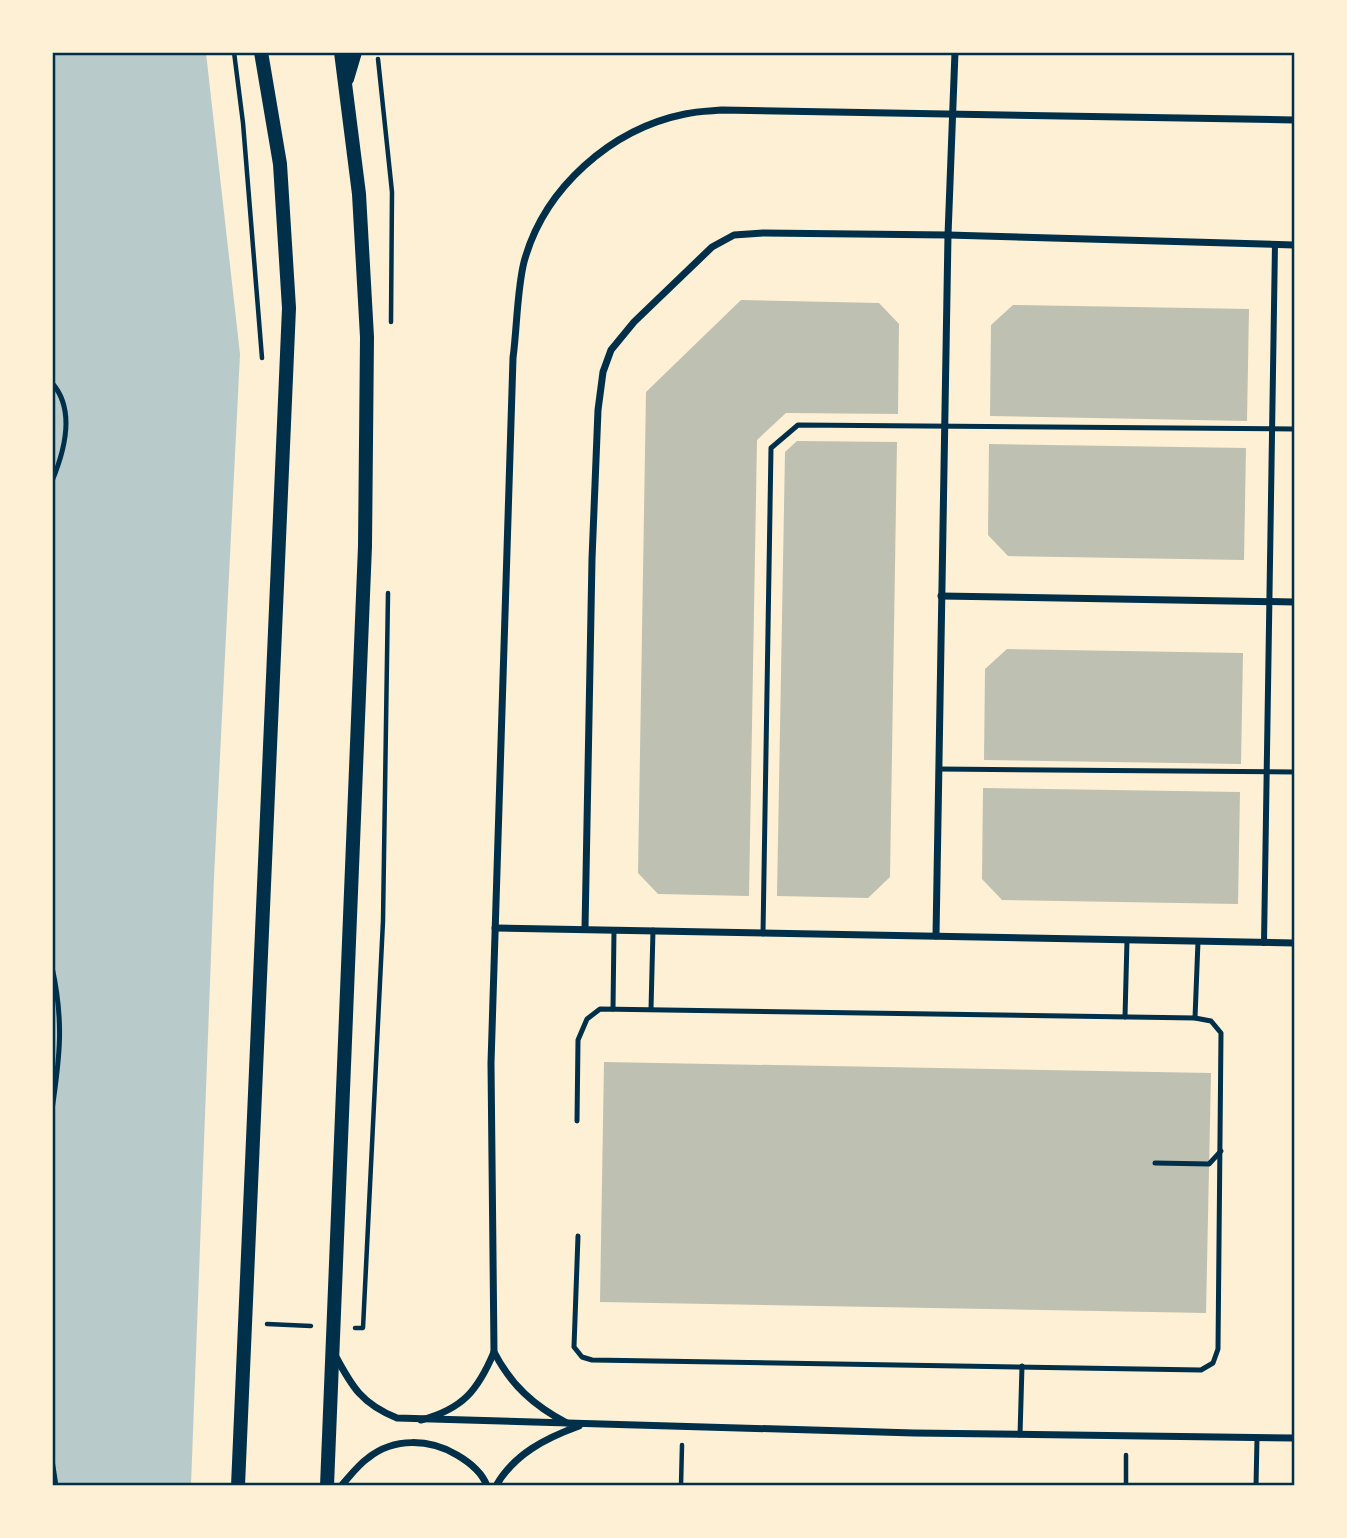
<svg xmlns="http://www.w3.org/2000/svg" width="1347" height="1538" font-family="Inter,sans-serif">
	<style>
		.green { fill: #b9caca }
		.building { fill: #bec0b2 }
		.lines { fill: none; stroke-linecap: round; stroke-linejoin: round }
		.path { stroke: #003049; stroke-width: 4.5 }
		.service { stroke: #003049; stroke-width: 5 }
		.pedestrian { stroke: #003049; stroke-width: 6 }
		.minor { stroke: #003049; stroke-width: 7 }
		.secondary { stroke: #003049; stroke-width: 14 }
		.neatline { fill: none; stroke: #003049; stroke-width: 2.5 }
	</style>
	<rect width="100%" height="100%" fill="#fdf0d5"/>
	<!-- green -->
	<path class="green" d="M 52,53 L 206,53 L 240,354 L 214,877 L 191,1485 L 53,1485 Z"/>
	<!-- building -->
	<g class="building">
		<path d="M 741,300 L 879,303 L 899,324 L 898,414 L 786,413 L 757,440 L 749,896 L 658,894 L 638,873 L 646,392 Z"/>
		<path d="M 1013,305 L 1249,309 L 1247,421 L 990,416 L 991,325 Z"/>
		<path d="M 797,441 L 897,442 L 890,877 L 868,898 L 777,896 L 785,452 Z"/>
		<path d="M 989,444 L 1246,448 L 1244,560 L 1008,556 L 988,535 Z"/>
		<path d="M 1007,649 L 1243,653 L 1241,764 L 984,760 L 985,669 Z"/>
		<path d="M 983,788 L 1240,792 L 1238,904 L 1002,900 L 982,879 Z"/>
		<path d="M 604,1062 L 1211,1073 L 1206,1313 L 600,1302 Z"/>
	</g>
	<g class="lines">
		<!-- path -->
		<g class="path">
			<path d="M 234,52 L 243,123 L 262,358"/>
			<path d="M 378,59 L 392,192 L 391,322"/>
			<path d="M 267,1324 L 311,1326"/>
			<path d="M 355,1328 L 363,1328 L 383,921 L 388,593"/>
			<path d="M 1126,1455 L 1126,1486"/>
			<path d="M 681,1486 L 682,1445"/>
		</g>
		<!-- service -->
		<g class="service">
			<path d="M 52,383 C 76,410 65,450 52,481"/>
			<path d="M 939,769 L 1294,772"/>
			<path d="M 763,934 L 771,448 L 798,425 L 1294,429"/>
			<path d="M 52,967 C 64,1021 60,1056 52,1110"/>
			<path d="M 613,1009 L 614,930"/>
			<path d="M 651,1009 L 653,930"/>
			<path d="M 1125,1017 L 1127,940"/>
			<path d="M 1195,1018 L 1198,941"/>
			<path d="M 577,1121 L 578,1040 L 587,1019 L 600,1009 L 1195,1018 L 1211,1021 L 1221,1033 L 1218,1349 L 1213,1363 L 1201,1370 L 592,1360 L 582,1357 L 574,1347 L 578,1236"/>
			<path d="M 1155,1163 L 1209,1164 L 1221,1151"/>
			<path d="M 1020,1435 L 1022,1366"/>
			<path d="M 52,1460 L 56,1486"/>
			<path d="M 1256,1486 L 1257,1438"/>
		</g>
		<!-- pedestrian -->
		<path class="pedestrian" d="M 1264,943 L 1275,244"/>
		<!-- minor -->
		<g class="minor">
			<path d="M 941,596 L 1294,602"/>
			<path d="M 495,928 L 1294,943"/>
			<path d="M 585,929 L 592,559 L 598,410 L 603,372 L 611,350 L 634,322 L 712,247 L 734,235 L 763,233 L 948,235 L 1294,245"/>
			<path d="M 936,936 L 948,235 L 955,52"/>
			<path d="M 494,1352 C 511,1385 534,1406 567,1423"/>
			<path d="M 335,1355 C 352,1387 362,1404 397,1418 L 914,1433 L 1294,1438"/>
			<path d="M 421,1420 C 463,1409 478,1390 494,1352 L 491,1063 L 513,358 C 517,328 517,290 524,262 C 544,188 611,129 685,114 C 697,111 710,111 722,110 L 1294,120"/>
			<path d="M 341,1486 C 350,1476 358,1465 368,1458 C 394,1437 430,1439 457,1455 C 469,1462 482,1472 487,1486"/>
			<path d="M 496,1486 C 514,1454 546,1438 579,1426"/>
		</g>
		<!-- secondary -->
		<g class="secondary">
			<path d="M 347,79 L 355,52"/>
			<path d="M 238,1486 L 289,308 L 280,164 L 261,52"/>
			<path d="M 327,1486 L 365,546 L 367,337 L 359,194 L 341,52"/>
		</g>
	</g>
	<!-- border -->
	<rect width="1347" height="1538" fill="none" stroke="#fdf0d5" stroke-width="108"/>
	<rect x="54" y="54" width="1239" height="1430" class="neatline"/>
</svg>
